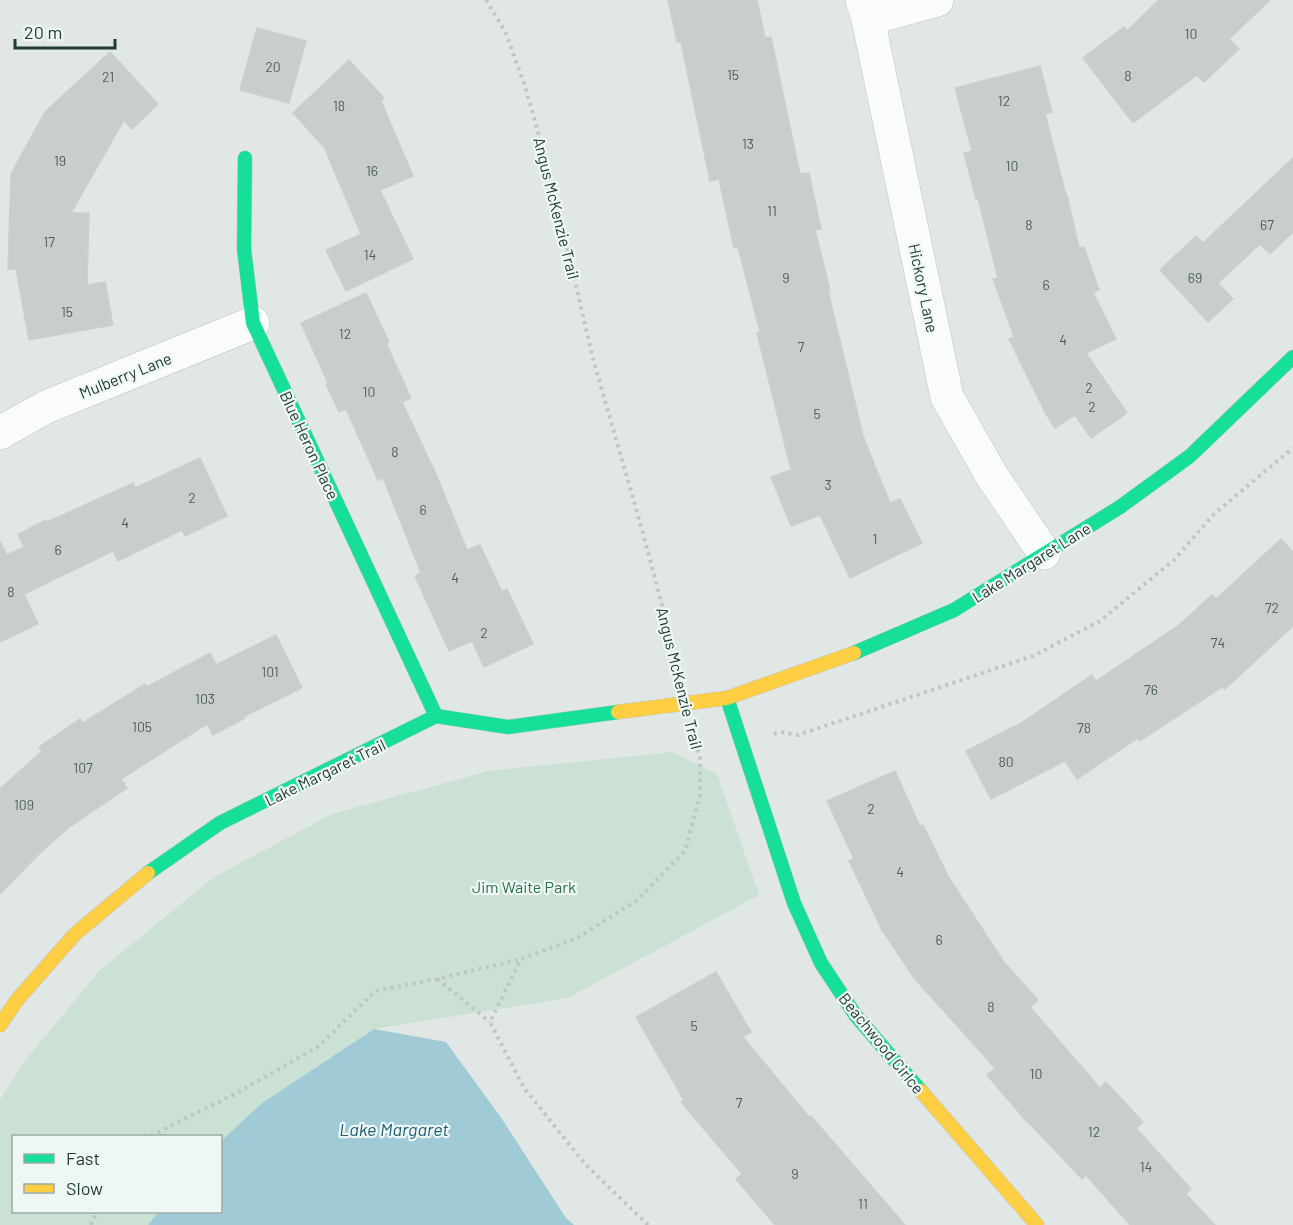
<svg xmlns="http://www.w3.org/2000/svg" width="1293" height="1225" font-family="Barlow,sans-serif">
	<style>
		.green { fill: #cae1d3 }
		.water { fill: #a1cad7 }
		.building { fill: #c9cecd; stroke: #cad0ce; stroke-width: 1.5 }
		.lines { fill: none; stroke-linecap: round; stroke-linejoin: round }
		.street-casing { stroke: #bec4c2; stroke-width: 34 }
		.fast-casing { stroke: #bec5c3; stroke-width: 15 }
		.slow-casing { stroke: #bec5c3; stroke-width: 15 }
		.path { stroke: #bfc7c6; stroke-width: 4; stroke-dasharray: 3 4.5; stroke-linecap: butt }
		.street { stroke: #fafbfb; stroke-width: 33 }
		.fast { stroke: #16e098; stroke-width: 14 }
		.slow { stroke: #ffcf43; stroke-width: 14 }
		.labels { text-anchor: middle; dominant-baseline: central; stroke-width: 4.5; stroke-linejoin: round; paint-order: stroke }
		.number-label { font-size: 14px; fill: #4b605c }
		.street-label { font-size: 16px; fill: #203a36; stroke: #eff7f4 }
		.park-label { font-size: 16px; fill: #2a714d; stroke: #eff7f4 }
		.water-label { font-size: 18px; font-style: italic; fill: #1a5d76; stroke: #eff7f4 }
	</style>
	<rect width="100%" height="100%" fill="#e1e7e5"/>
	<!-- green -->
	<path class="green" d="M 673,752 L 717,774 L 759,895 L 568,998 L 374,1029 L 262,1103 L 221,1141 L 220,1136 L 14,1136 L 14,1212 L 158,1212 L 148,1225 L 0,1225 L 0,1100 L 25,1061 L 99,971 L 214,877 L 332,814 L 489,771 Z"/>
	<!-- water -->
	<path class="water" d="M 374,1029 L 446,1042 L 502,1119 L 566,1218 L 574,1225 L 148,1225 L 158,1212 L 220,1212 L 221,1141 L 262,1103 Z"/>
	<!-- building -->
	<g class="building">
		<path d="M 668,0 L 757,0 L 765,38 L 771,37 L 800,174 L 809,173 L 821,229 L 815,230 L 830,290 L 828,291 L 863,436 L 890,503 L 900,499 L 922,543 L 850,578 L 820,515 L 791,526 L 771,477 L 791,470 L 757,333 L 760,332 L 738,247 L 734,248 L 719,179 L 710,181 L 681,42 L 677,42 Z"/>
		<path d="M 1159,0 L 1270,0 L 1229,39 L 1239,49 L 1204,82 L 1197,75 L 1133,123 L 1083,58 L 1124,27 L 1127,31 Z"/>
		<path d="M 257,28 L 306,41 L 289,103 L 240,90 Z"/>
		<path d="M 110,52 L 158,104 L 132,129 L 124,120 L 71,213 L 89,213 L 87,285 L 105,282 L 113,325 L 29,340 L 16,269 L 8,269 L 11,174 L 45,112 Z"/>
		<path d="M 349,60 L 384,98 L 381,101 L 413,176 L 380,190 L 413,259 L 346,291 L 326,250 L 361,234 L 324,147 L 293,113 Z"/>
		<path d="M 1040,66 L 1052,112 L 1045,114 L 1066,195 L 1067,195 L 1079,248 L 1084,247 L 1099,290 L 1093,292 L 1116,339 L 1086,353 L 1127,413 L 1091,438 L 1075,415 L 1055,428 L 1046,414 L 1009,339 L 1014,337 L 993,279 L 998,278 L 978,198 L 976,199 L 964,153 L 972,151 L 955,88 Z"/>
		<path d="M 1293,158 L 1293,232 L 1270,254 L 1260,244 L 1218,283 L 1233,299 L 1208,322 L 1160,270 L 1196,236 L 1203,243 Z"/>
		<path d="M 366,293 L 389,342 L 386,343 L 411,398 L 402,402 L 436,474 L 467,550 L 480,545 L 502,592 L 507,589 L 533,644 L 484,667 L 472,641 L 449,651 L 415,576 L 421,573 L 383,478 L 378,480 L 346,409 L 339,412 L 326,384 L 328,383 L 301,323 Z"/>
		<path d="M 200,458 L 227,516 L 185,536 L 182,530 L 118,561 L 113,551 L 24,594 L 38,624 L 0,642 L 0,541 L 7,555 L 24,547 L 18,534 L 46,520 L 47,522 L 133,483 L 135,488 Z"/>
		<path d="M 1281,539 L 1293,552 L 1293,626 L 1225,689 L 1222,687 L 1140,741 L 1138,738 L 1077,779 L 1065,761 L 991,799 L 966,751 L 1021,723 L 1092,675 L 1096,681 L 1179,625 L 1212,595 L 1216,599 Z"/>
		<path d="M 276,635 L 302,688 L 245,716 L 245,718 L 213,735 L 207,724 L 121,779 L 127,788 L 68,828 L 40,853 L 0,894 L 0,789 L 42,751 L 39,747 L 80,719 L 83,723 L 145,684 L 147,687 L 210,653 L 216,665 Z"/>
		<path d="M 895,771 L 920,826 L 923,825 L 949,878 L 1004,962 L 1038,1000 L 1030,1007 L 1100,1088 L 1106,1082 L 1143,1122 L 1136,1128 L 1191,1189 L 1186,1194 L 1215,1225 L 1130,1225 L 1086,1175 L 1082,1179 L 1028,1122 L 1027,1122 L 987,1075 L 995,1068 L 914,978 L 882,930 L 849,861 L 854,859 L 827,801 Z"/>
		<path d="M 716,972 L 751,1032 L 743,1037 L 809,1117 L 811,1116 L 905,1225 L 775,1225 L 736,1179 L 742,1174 L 681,1102 L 684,1100 L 636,1017 Z"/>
	</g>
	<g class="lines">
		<!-- street casing -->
		<g class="street-casing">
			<g id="street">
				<path d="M 862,0 L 868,19 L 947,397 L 992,476 L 1044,553"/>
				<path d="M 868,19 L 937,0"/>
				<path d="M 0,433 L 46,407 L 253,323"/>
			</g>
		</g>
		<!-- fast casing -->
		<g class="fast-casing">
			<g id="fast">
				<path d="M 245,158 L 244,249 L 253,323 L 436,716"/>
				<path d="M 854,653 L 954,610 L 1120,507 L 1190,456 L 1293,357"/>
				<path d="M 727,698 L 794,903 L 821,963 L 856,1016 L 921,1091"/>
				<path d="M 148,873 L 220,823 L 436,716 L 508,727 L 618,712"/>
			</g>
		</g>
		<!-- slow casing -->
		<g class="slow-casing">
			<g id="slow">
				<path d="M 618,712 L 727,698 L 854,653"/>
				<path d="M 0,1025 L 17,1000 L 75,934 L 148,873"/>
				<path d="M 921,1091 L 1037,1225"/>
			</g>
		</g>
		<!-- path -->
		<g class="path">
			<path d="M 486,0 L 505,31 L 525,86 L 551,178 L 593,359 L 643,533 L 679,670"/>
			<path d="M 774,734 L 781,732 L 798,735 L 1033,656 L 1100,621 L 1174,560 L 1214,514 L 1293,448"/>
			<path d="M 437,979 L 490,1022"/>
			<path d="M 151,1136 L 188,1117 L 235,1094 L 319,1046 L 375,991 L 437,979 L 521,959"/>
			<path d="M 91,1225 L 92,1221 L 97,1212"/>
			<path d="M 648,1225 L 585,1164 L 524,1088 L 490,1022 L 521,959 L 577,938 L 636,901 L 685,851 L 700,795 L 700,758 L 693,736"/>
		</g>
		<!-- street -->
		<use href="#street" class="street"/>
		<!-- fast -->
		<use href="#fast" class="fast"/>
		<!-- slow -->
		<use href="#slow" class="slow"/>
	</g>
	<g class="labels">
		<!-- number labels -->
		<g class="number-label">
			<text x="1191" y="33">10</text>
			<text x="273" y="66">20</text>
			<text x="733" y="74">15</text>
			<text x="1128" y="75">8</text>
			<text x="108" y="76">21</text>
			<text x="1004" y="100">12</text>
			<text x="339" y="105">18</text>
			<text x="748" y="143">13</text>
			<text x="60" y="160">19</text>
			<text x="1012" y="165">10</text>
			<text x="372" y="170">16</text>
			<text x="772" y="210">11</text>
			<text x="1029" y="224">8</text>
			<text x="1267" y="224">67</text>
			<text x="49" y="241">17</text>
			<text x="370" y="254">14</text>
			<text x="786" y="277">9</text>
			<text x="1195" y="277">69</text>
			<text x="1046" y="284">6</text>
			<text x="67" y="311">15</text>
			<text x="345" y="333">12</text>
			<text x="1063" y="339">4</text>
			<text x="801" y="346">7</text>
			<text x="1089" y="387">2</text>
			<text x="369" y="391">10</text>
			<text x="1092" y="406">2</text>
			<text x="817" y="413">5</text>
			<text x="395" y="451">8</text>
			<text x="828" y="484">3</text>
			<text x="192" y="497">2</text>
			<text x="423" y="509">6</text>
			<text x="125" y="522">4</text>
			<text x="875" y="538">1</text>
			<text x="58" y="549">6</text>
			<text x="455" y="577">4</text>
			<text x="11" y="591">8</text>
			<text x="1272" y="607">72</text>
			<text x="484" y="632">2</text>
			<text x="1218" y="642">74</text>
			<text x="270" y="671">101</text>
			<text x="1151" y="689">76</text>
			<text x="205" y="698">103</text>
			<text x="142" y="726">105</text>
			<text x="1084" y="727">78</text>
			<text x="1006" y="761">80</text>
			<text x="83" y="767">107</text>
			<text x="24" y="804">109</text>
			<text x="871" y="808">2</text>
			<text x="900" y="871">4</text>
			<text x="939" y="939">6</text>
			<text x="991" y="1006">8</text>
			<text x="694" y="1025">5</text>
			<text x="1036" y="1073">10</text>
			<text x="739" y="1102">7</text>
			<text x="1094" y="1131">12</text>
			<text x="1146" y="1166">14</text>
			<text x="795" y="1173">9</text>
			<text x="863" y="1203">11</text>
		</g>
		<!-- street labels -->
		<g class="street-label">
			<text transform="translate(557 208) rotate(76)">Angus McKenzie Trail</text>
			<text transform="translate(924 288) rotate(78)">Hickory Lane</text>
			<text transform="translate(125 375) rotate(-22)">Mulberry Lane</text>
			<text transform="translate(310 445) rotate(65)">Blue Heron Place</text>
			<text transform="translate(1031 562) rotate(-32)">Lake Margaret Lane</text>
			<text transform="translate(680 678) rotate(76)">Angus McKenzie Trail</text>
			<text transform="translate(325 772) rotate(-26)">Lake Margaret Trail</text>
			<text transform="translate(882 1043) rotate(51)">Beachwood Cirlce</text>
		</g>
		<!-- park labels -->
		<g class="park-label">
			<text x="524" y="886">Jim Waite Park</text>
		</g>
		<!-- water labels -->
		<g class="water-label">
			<text x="394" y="1129">Lake Margaret</text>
		</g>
	</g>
	<!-- legend -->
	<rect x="12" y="1135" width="210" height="78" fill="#eff7f4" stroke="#9caba8" stroke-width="1.5"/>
	<rect x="24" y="1154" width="30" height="9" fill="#16e098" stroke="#9caba8" stroke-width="1.5"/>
	<text x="66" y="1165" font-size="18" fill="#203a36">Fast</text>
	<rect x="24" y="1184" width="30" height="9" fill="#ffcf43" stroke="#9caba8" stroke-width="1.5"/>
	<text x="66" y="1195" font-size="18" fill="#203a36">Slow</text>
	<!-- scale -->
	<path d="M15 39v9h100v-9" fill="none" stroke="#203a36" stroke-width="3"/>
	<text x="24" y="39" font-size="18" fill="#203a36" stroke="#eff7f4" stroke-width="4.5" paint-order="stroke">20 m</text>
</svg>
